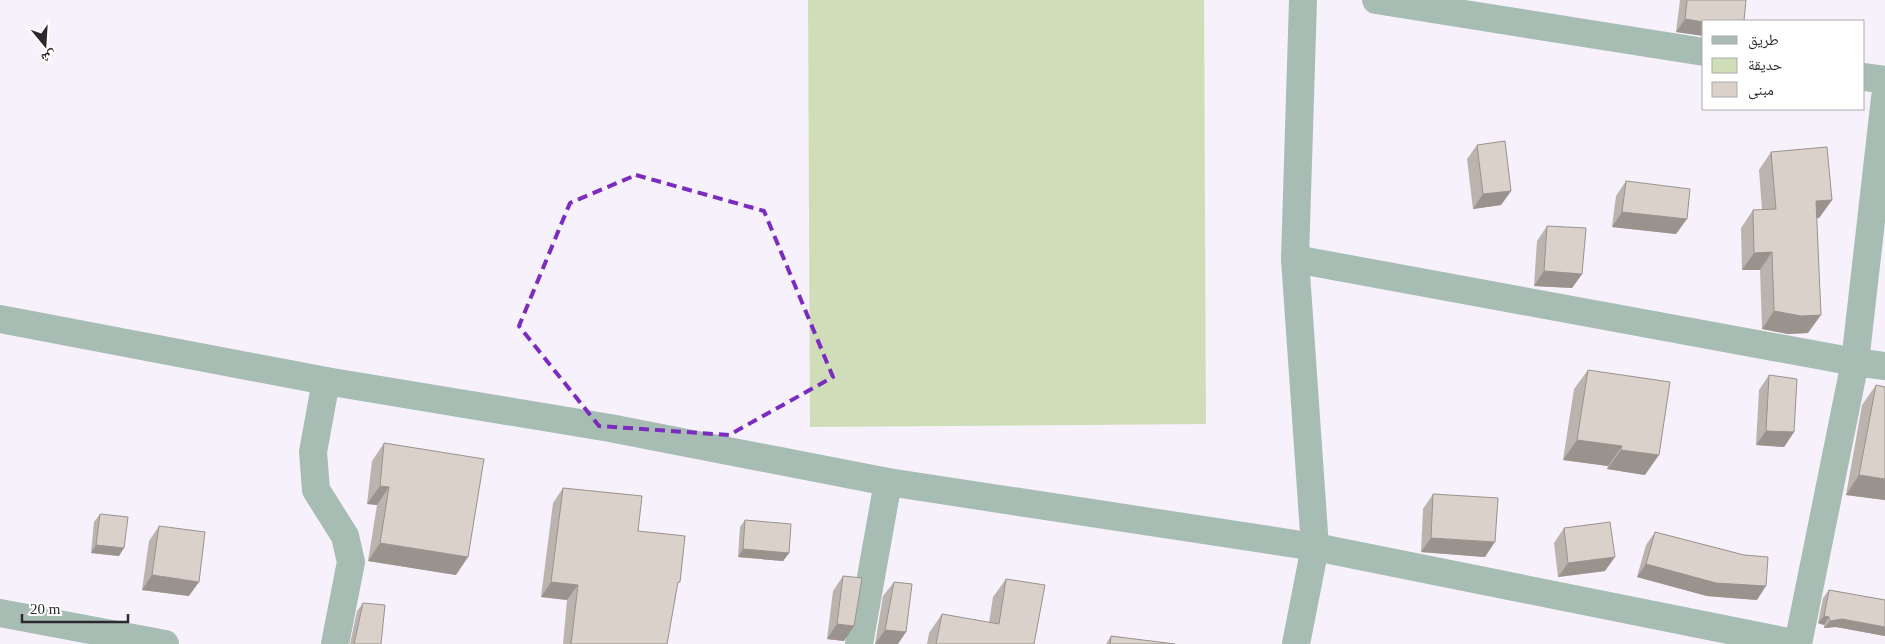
<svg xmlns="http://www.w3.org/2000/svg" width="1885" height="644" font-family="'Times New Roman','Noto Naskh Arabic',serif">
	<style>
		.green { fill: #cfdeb9 }
		.lines { fill: none; stroke-linecap: round; stroke-linejoin: round }
		.minor { stroke: #a7bcb3; stroke-width: 28 }
		.wall { fill: #bbb4ae }
		.shaded-wall { fill: #99928d }
		.building { fill: #dad1ca; stroke: #99928d }
		.marked { fill: none; stroke: #7b2cbf; stroke-width: 4; stroke-dasharray: 10 6; stroke-linejoin: round }
	</style>
	<rect width="100%" height="100%" fill="#f6f1fa"/>
	<!-- green -->
	<path class="green" d="M 808,0 L 1204,0 L 1206,424 L 810,427 Z"/>
	<g class="lines">
		<!-- minor -->
		<g class="minor">
			<path d="M 1376,0 L 1704,52"/>
			<path d="M 1864,77 L 1885,80"/>
			<path d="M 1295,259 L 1855,362 L 1885,366"/>
			<path d="M 0,319 L 326,381 L 610,428 L 888,482 L 1315,547 L 1798,644"/>
			<path d="M 326,381 L 313,452 L 316,490 L 345,536 L 351,562 L 335,644"/>
			<path d="M 0,613 L 165,644"/>
			<path d="M 859,644 L 888,482"/>
			<path d="M 1296,644 L 1315,547 L 1295,259 L 1303,0"/>
			<path d="M 1798,644 L 1855,362 L 1885,98"/>
		</g>
	</g>
	<!-- wall -->
	<g class="wall">
		<path d="M 1680,0 L 1746,0 L 1704,21 L 1704,36 L 1676,32 Z"/>
		<path d="M 1477,145 L 1511,191 L 1501,205 L 1473,209 L 1467,159 Z"/>
		<path d="M 1771,152 L 1832,200 L 1819,218 L 1817,218 L 1808,333 L 1788,334 L 1762,329 L 1760,270 L 1742,270 L 1741,228 L 1753,210 L 1762,210 L 1759,170 Z"/>
		<path d="M 1626,181 L 1676,234 L 1612,227 L 1616,196 Z"/>
		<path d="M 1547,226 L 1582,274 L 1572,288 L 1534,286 L 1537,241 Z"/>
		<path d="M 1588,370 L 1645,475 L 1607,469 L 1608,466 L 1563,460 L 1574,389 Z"/>
		<path d="M 1769,375 L 1794,432 L 1784,447 L 1756,445 L 1759,390 Z"/>
		<path d="M 1876,385 L 1885,387 L 1885,500 L 1846,495 L 1862,405 Z"/>
		<path d="M 384,443 L 456,575 L 368,561 L 377,505 L 367,504 L 372,461 Z"/>
		<path d="M 563,488 L 638,531 L 677,587 L 667,644 L 563,644 L 567,600 L 541,597 L 553,503 Z"/>
		<path d="M 1433,494 L 1485,557 L 1421,552 L 1423,509 Z"/>
		<path d="M 100,514 L 119,556 L 91,553 L 94,522 Z"/>
		<path d="M 745,520 L 789,553 L 783,561 L 738,557 L 740,527 Z"/>
		<path d="M 159,526 L 189,596 L 142,590 L 149,541 Z"/>
		<path d="M 1564,528 L 1605,571 L 1558,577 L 1554,543 Z"/>
		<path d="M 1655,532 L 1744,555 L 1757,600 L 1707,596 L 1637,577 L 1646,545 Z"/>
		<path d="M 843,576 L 844,641 L 827,639 L 833,591 Z"/>
		<path d="M 1006,579 L 1034,644 L 927,644 L 929,633 L 942,614 L 989,623 L 993,597 Z"/>
		<path d="M 894,582 L 898,644 L 875,644 L 883,596 Z"/>
		<path d="M 1829,590 L 1885,600 L 1885,636 L 1836,627 L 1824,628 L 1824,625 L 1818,623 L 1823,598 Z"/>
		<path d="M 363,603 L 381,644 L 350,644 L 357,611 Z"/>
		<path d="M 1111,636 L 1175,644 L 1106,644 Z"/>
	</g>
	<!-- shaded-wall -->
	<g class="shaded-wall">
		<path d="M 1685,19 L 1704,22 L 1704,36 L 1676,32 Z"/>
		<path d="M 1511,191 L 1501,205 L 1473,209 L 1483,194 Z"/>
		<path d="M 1832,200 L 1819,218 L 1804,219 L 1816,201 Z"/>
		<path d="M 1622,212 L 1687,219 L 1676,234 L 1612,227 Z"/>
		<path d="M 1772,252 L 1760,270 L 1742,270 L 1754,253 Z"/>
		<path d="M 1544,271 L 1582,274 L 1572,288 L 1534,286 Z"/>
		<path d="M 1774,311 L 1821,315 L 1808,333 L 1788,334 L 1762,329 Z"/>
		<path d="M 1766,431 L 1794,432 L 1784,447 L 1756,445 Z"/>
		<path d="M 1577,440 L 1622,446 L 1608,466 L 1563,460 Z"/>
		<path d="M 1621,450 L 1659,455 L 1645,475 L 1607,469 Z"/>
		<path d="M 1859,475 L 1885,479 L 1885,500 L 1846,495 Z"/>
		<path d="M 380,486 L 389,487 L 377,505 L 367,504 Z"/>
		<path d="M 1431,538 L 1495,542 L 1485,557 L 1421,552 Z"/>
		<path d="M 380,543 L 468,557 L 456,575 L 368,561 Z"/>
		<path d="M 96,545 L 124,548 L 119,556 L 91,553 Z"/>
		<path d="M 743,549 L 789,553 L 783,561 L 738,557 Z"/>
		<path d="M 1615,557 L 1605,571 L 1558,577 L 1568,563 Z"/>
		<path d="M 1646,564 L 1766,586 L 1757,600 L 1707,596 L 1637,577 Z"/>
		<path d="M 152,575 L 199,582 L 189,596 L 142,590 Z"/>
		<path d="M 551,582 L 578,585 L 567,600 L 541,597 Z"/>
		<path d="M 1824,616 L 1829,617 L 1824,625 L 1818,623 Z"/>
		<path d="M 1842,619 L 1885,627 L 1885,636 L 1836,627 L 1824,628 L 1830,621 Z"/>
		<path d="M 837,624 L 854,626 L 844,641 L 827,639 Z"/>
		<path d="M 885,630 L 906,632 L 898,644 L 875,644 Z"/>
	</g>
	<!-- building -->
	<g class="building">
		<path d="M 1687,0 L 1746,0 L 1744,21 L 1704,22 L 1685,19 Z"/>
		<path d="M 1505,141 L 1511,191 L 1483,194 L 1477,145 Z"/>
		<path d="M 1827,147 L 1832,200 L 1816,201 L 1821,315 L 1801,316 L 1774,311 L 1772,252 L 1754,253 L 1753,210 L 1776,209 L 1771,152 Z"/>
		<path d="M 1626,181 L 1690,189 L 1687,219 L 1622,212 Z"/>
		<path d="M 1547,226 L 1586,228 L 1582,274 L 1544,271 Z"/>
		<path d="M 1588,370 L 1670,382 L 1659,455 L 1621,450 L 1622,446 L 1577,440 Z"/>
		<path d="M 1769,375 L 1797,379 L 1794,432 L 1766,431 Z"/>
		<path d="M 1876,385 L 1885,387 L 1885,479 L 1859,475 Z"/>
		<path d="M 384,443 L 484,459 L 468,557 L 380,543 L 389,487 L 380,486 Z"/>
		<path d="M 563,488 L 642,496 L 638,531 L 685,536 L 680,582 L 678,582 L 667,644 L 571,644 L 578,585 L 551,582 Z"/>
		<path d="M 1433,494 L 1498,498 L 1495,542 L 1431,538 Z"/>
		<path d="M 100,514 L 128,517 L 124,548 L 96,545 Z"/>
		<path d="M 745,520 L 791,524 L 789,553 L 743,549 Z"/>
		<path d="M 1610,522 L 1615,557 L 1568,563 L 1564,528 Z"/>
		<path d="M 159,526 L 205,532 L 199,582 L 152,575 Z"/>
		<path d="M 1655,532 L 1744,555 L 1768,557 L 1766,586 L 1716,583 L 1646,564 Z"/>
		<path d="M 843,576 L 862,578 L 854,626 L 837,624 Z"/>
		<path d="M 1006,579 L 1045,585 L 1034,644 L 936,644 L 942,614 L 999,624 Z"/>
		<path d="M 894,582 L 912,584 L 906,632 L 885,630 Z"/>
		<path d="M 1829,590 L 1885,600 L 1885,627 L 1842,619 L 1830,621 L 1829,617 L 1824,616 Z"/>
		<path d="M 363,603 L 385,605 L 381,644 L 354,644 Z"/>
		<path d="M 1111,636 L 1175,644 L 1110,644 Z"/>
	</g>
	<!-- marked area -->
	<path class="marked" d="M 636,175 L 764,211 L 833,377 L 729,435 L 599,426 L 519,326 L 570,203 Z"/>
	<!-- legend -->
	<rect x="1702" y="20" width="162" height="90" fill="#ffffff" stroke="#abaaab"/>
	<rect x="1712" y="36" width="25" height="8" fill="#a7bcb3" stroke="#abaaab"/>
	<text x="1748" y="45" font-size="15" fill="#2c2a2e">طريق</text>
	<rect x="1712" y="58" width="25" height="15" fill="#cfdeb9" stroke="#abaaab"/>
	<text x="1748" y="70" font-size="15" fill="#2c2a2e">حديقة</text>
	<rect x="1712" y="82" width="25" height="15" fill="#dad1ca" stroke="#abaaab"/>
	<text x="1748" y="95" font-size="15" fill="#2c2a2e">مبنى</text>
	<!-- north arrow -->
	<g transform="translate(45 45) rotate(162)" stroke="#ffffff" stroke-width="4" paint-order="stroke">
	<path d="M0-4L9 19L0 12L-9 19Z" fill="#2c2a2e"/>
	<text y="-8" font-size="14" font-weight="bold" text-anchor="middle" fill="#2c2a2e">ش</text>
	</g>
	<!-- scale -->
	<path d="M22 614v8h106v-8" fill="none" stroke="#2c2a2e" stroke-width="2.5"/>
	<text x="30" y="614" font-size="15" fill="#2c2a2e" stroke="#ffffff" stroke-width="4" paint-order="stroke">20 m</text>
</svg>
